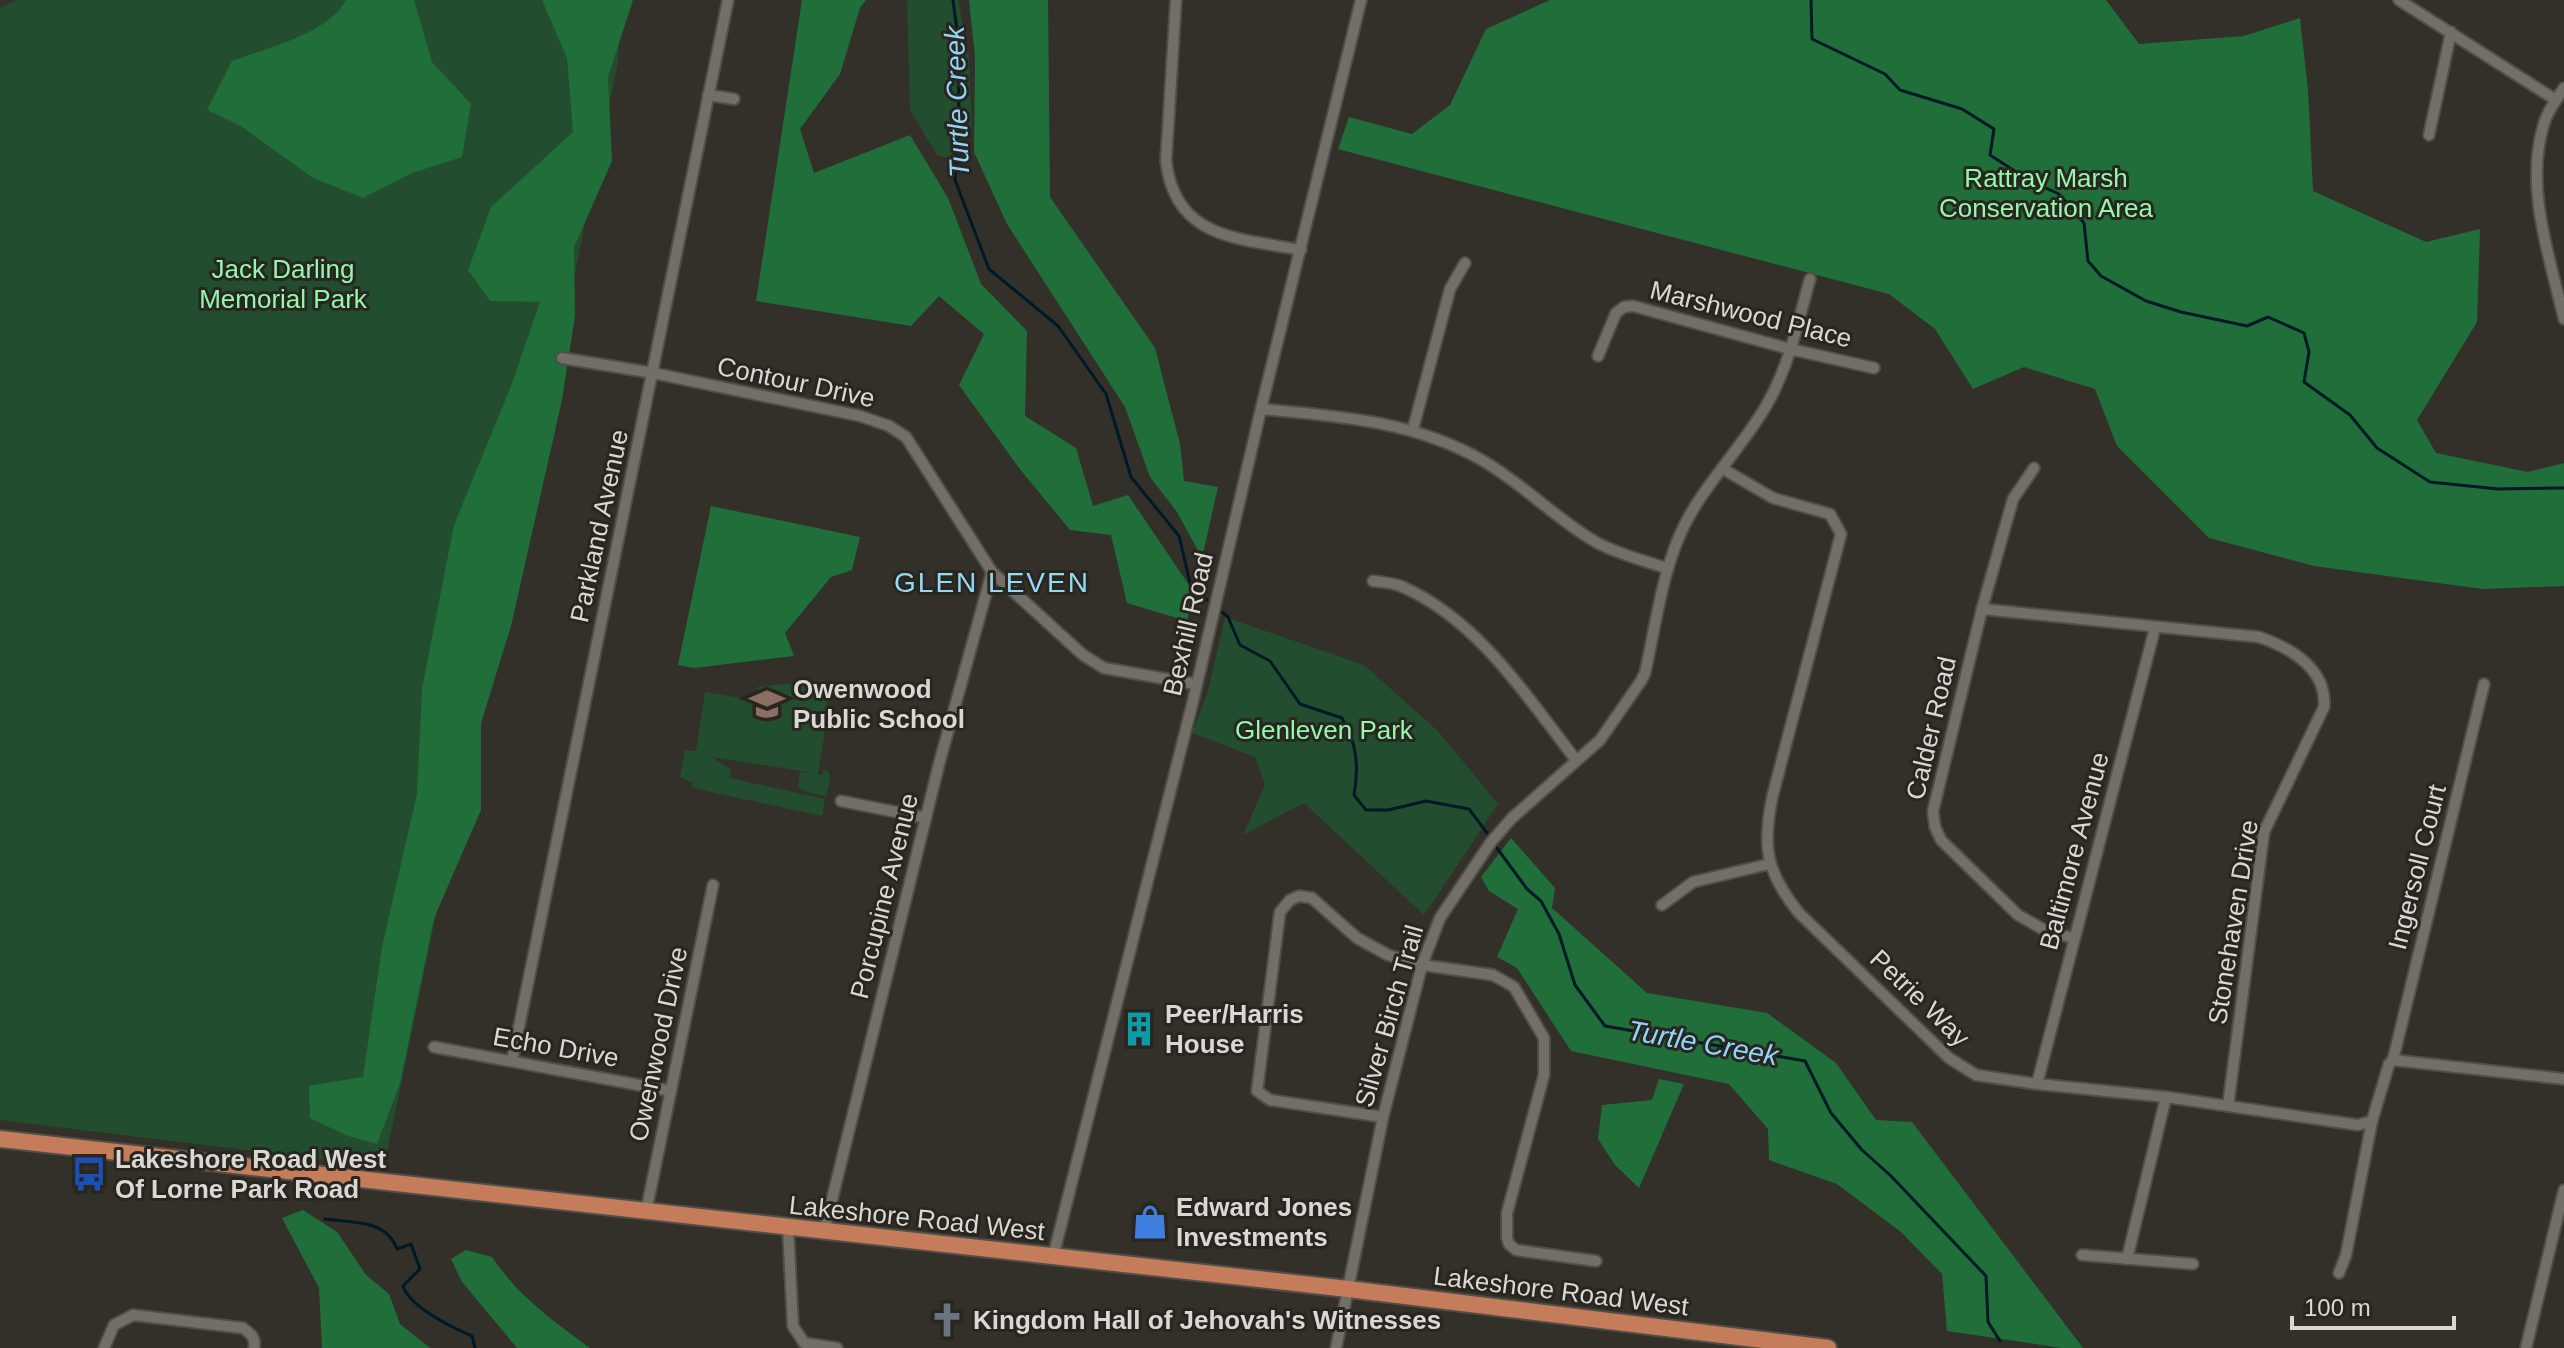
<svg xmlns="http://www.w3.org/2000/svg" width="2564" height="1348" font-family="Helvetica,sans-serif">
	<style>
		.green { fill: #224d2e }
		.forest { fill: #206f3b }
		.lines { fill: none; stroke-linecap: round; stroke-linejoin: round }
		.stream { stroke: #001927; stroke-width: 3 }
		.minor-casing { stroke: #504e48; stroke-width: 14 }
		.primary-casing { stroke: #504e48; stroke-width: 20 }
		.minor { stroke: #726f67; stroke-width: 10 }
		.primary { stroke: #c47c5a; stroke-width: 16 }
		.labels { text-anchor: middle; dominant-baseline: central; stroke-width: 6; stroke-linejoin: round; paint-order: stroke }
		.park-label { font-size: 26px; fill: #92f8ac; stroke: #29261f }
		.street-label { font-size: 26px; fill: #dad8d4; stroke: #29261f }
		.poi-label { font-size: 26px; font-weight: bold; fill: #dad8d4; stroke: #29261f; text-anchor: start }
		.water-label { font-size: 28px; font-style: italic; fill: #91d5f9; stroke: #29261f }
		.neighbourhood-label { font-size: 28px; letter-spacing: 2px; fill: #94d9f6; stroke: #29261f }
	</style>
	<rect width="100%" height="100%" fill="#333029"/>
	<!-- green -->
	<g class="green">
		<path d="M 16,0 L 622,0 L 618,62 L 556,366 L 495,629 L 384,1167 L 0,1120 L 0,8 Z"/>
		<path d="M 907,0 L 958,0 L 969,56 L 972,128 L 948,158 L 937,155 L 910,110 Z"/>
		<path d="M 1225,617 L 1364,665 L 1438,731 L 1498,804 L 1424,915 L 1304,803 L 1243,835 L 1265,785 L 1255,757 L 1192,733 L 1208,691 Z"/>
		<path d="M 823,680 L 831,688 L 825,711 L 828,712 L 818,774 L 822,775 L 823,770 L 829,772 L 830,781 L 826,796 L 806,792 L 798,787 L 800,772 L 814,773 L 712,757 L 731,770 L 730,778 L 825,799 L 822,816 L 692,788 L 693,783 L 680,777 L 685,750 L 696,751 L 705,692 L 757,701 L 758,687 Z"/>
	</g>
	<!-- forest -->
	<g class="forest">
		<path d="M 346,0 L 414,0 L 432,62 L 471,104 L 462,157 L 412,173 L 363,198 L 313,178 L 241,126 L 207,110 L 232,61 C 266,48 328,34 346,0 Z"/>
		<path d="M 542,0 L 633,0 L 608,77 L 612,161 L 574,247 L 575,316 L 562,400 L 511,626 L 481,723 L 481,810 L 434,918 L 400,1083 L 377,1144 L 348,1136 L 310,1118 L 309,1086 L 363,1077 L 382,947 L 417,794 L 422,689 L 454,525 L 511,386 L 540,302 L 490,301 L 468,270 L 491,207 L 573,132 L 567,58 Z"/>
		<path d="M 802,0 L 866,0 L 860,8 L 840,74 L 800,129 L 814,173 L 910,135 L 948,198 L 981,284 L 1027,331 L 1025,416 L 1076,448 L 1093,506 L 1128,495 L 1193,591 L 1187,621 L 1127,603 L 1111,535 L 1070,530 L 1019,468 L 959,385 L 984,334 L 939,296 L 911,326 L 756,301 Z"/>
		<path d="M 969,0 L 1048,0 L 1050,197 L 1155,348 L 1180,444 L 1184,481 L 1218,487 L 1202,558 L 1177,512 L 1150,477 L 1125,407 L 1007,224 L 974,152 L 975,57 Z"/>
		<path d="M 1550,0 L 2106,0 L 2139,44 L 2244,36 L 2300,18 L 2308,90 L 2313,191 L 2426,242 L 2480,229 L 2477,322 L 2417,420 L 2436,453 L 2528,472 L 2564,463 L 2564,586 L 2482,589 L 2314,566 L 2209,538 L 2117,446 L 2095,389 L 2024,367 L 1973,389 L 1935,329 L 1889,294 L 1338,149 L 1349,117 L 1412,134 L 1450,105 L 1486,29 Z"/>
		<path d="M 711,506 L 860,537 L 852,570 L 831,577 L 785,633 L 794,656 L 694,668 L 678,665 Z"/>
		<path d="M 1511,838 L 1555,888 L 1552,908 L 1647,993 L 1767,1013 L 1836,1063 L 1876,1120 L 1912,1122 L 2083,1348 L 2062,1348 L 1947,1331 L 1942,1274 L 1901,1232 L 1837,1184 L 1769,1160 L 1768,1129 L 1729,1084 L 1571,1051 L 1517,968 L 1497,957 L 1518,909 L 1489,891 L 1481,877 Z"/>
		<path d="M 1659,1079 L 1684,1084 L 1639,1188 L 1615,1165 L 1598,1139 L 1602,1105 L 1652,1100 Z"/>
		<path d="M 303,1210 L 337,1232 L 366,1275 L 389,1294 L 400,1324 L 430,1348 L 322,1348 L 319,1288 L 282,1218 Z"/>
		<path d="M 466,1250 L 492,1257 C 517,1295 553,1321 590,1348 L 517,1348 L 462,1282 L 451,1259 Z"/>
	</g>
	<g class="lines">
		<!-- stream -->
		<g class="stream">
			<path d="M 953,0 L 958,38 L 959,117 L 955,180 L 989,269 L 1058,326 L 1106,394 L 1131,477 L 1179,536 L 1191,587 L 1207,600"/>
			<path d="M 1811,0 L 1812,39 L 1885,74 L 1900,90 L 1962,109 L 1994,129 L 1990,155 L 2030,181 L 2059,194 L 2084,223 L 2088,261 L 2101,276 L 2146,301 L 2181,312 L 2247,326 L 2268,317 L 2304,333 L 2309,352 L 2304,382 L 2350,415 L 2377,448 L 2430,482 L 2498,489 L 2564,488"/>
			<path d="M 1222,612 L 1228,617 L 1240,645 L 1270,661 L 1300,704 L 1342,718 C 1357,744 1359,765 1354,795 L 1366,810 L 1388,810 L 1426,801 L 1469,809 L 1487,833"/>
			<path d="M 1497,848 L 1527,889 L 1541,901 L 1559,934 L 1575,985 L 1605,1026 L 1805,1061 L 1831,1113 L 1862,1150 L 1891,1176 L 1986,1276 L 1988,1322 L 2000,1341"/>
			<path d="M 325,1219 C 353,1223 386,1219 397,1249 L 411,1244 L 420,1269 L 403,1286 C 410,1307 451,1327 472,1336 L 475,1348"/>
		</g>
		<!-- minor casing -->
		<g class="minor-casing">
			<g id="minor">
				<path d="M 1176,0 L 1166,161 C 1175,239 1238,238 1301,250"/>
				<path d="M 2399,0 L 2556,100"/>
				<path d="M 2564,88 C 2556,100 2546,113 2543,127 C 2525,189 2550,258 2564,319"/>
				<path d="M 708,95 L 734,99"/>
				<path d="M 2429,135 L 2451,32"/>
				<path d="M 1598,356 L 1616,313 L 1624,307 L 1633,306 L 1790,349 L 1874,368"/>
				<path d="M 562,358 L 653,373 L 860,416 L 889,426 L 906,437 L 992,572 L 1083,655 L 1104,668 L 1195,684"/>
				<path d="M 1261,409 C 1338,416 1416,421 1485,462 C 1524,485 1555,518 1594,541 C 1616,554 1644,560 1668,569"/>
				<path d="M 1413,429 L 1450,289 L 1465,263"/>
				<path d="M 2034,468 L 2013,499 L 1982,609 L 1933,811 L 1935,827 L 1941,840 L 2018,915 L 2048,932 L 2074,938"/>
				<path d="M 1723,469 L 1773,498 L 1830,514 L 1841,534 L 1773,794 C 1762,845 1765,871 1799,913 L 1949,1058 L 1976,1075 L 2037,1084 L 2166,1097 L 2358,1125 L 2372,1121 L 2389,1064 L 2393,1060 L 2564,1079"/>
				<path d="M 1373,581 C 1383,582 1394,583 1403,587 C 1479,621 1527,697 1576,760"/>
				<path d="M 1982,609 L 2259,637 C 2291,648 2327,669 2324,707 L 2264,832 L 2228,1106"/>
				<path d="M 841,801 L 926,818"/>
				<path d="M 1662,905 L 1693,882 L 1769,864"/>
				<path d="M 434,1047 L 671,1091"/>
				<path d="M 2393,1060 L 2484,684"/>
				<path d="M 512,1061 L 728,0"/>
				<path d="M 2037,1084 L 2155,628"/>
				<path d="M 1383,1117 L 1270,1100 L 1257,1091 L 1280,912 L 1290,900 L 1299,896 L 1312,898 L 1357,938 L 1388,955 L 1422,965 L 1493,975 L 1514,987 L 1544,1038 L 1544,1075 L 1507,1213 L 1507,1238 L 1509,1244 L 1516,1250 L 1596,1261"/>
				<path d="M 646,1212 L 713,885"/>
				<path d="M 788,1228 L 793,1326 L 804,1343 L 837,1348"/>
				<path d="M 824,1232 L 939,764 L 992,572"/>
				<path d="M 2082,1255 L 2193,1264"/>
				<path d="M 1053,1257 L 1193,701 L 1261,409 L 1361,0"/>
				<path d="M 2127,1259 L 2166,1097"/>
				<path d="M 2339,1273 L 2346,1255 L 2372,1121"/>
				<path d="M 104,1348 L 114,1325 L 133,1315 L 243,1328 C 251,1334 256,1338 254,1348"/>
				<path d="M 1336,1348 L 1383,1117 L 1422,965 L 1440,918 L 1491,842 L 1512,818 L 1600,740 L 1641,681 L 1645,673 C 1655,629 1661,579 1679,537 C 1699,489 1740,451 1766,406 C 1789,367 1798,322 1810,279"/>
				<path d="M 2526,1348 L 2564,1190"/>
			</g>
		</g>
		<!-- primary casing -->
		<g class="primary-casing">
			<path id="primary" d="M 0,1139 L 1348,1289 L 1828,1348"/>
		</g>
		<!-- minor -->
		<use href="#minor" class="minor"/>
		<!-- primary -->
		<use href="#primary" class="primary"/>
	</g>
	<!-- icons -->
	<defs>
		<g id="school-bare" transform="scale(2.76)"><path d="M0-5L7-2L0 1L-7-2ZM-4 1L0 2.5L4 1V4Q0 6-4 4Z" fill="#8d6e63" stroke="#29261f" stroke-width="2.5" paint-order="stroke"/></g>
		<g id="building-bare" transform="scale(2.76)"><path d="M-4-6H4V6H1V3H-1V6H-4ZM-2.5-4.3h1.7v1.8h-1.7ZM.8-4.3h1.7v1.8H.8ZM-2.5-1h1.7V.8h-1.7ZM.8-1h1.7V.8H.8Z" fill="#0f9aa8" stroke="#29261f" stroke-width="2.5" paint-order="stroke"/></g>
		<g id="bus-bare" transform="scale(2.76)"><path d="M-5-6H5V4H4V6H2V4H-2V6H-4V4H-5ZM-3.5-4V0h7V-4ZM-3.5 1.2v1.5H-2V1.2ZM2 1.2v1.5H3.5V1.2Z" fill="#1a4fb4" stroke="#29261f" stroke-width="2.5" paint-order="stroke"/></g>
		<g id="shop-bare" transform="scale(2.76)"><path d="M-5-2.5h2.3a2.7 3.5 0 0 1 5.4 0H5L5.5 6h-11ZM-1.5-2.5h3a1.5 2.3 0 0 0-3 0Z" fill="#3f7fe0" stroke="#29261f" stroke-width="2.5" paint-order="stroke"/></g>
		<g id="church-bare" transform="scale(2.76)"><path d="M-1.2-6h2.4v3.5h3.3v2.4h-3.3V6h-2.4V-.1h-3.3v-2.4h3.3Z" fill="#6b7280" stroke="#29261f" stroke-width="2.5" paint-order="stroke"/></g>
	</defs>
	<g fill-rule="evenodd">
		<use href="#school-bare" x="767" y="704"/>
		<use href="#building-bare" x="1139" y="1029"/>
		<use href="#bus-bare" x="89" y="1174"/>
		<use href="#shop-bare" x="1150" y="1222"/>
		<use href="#church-bare" x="947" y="1320"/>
	</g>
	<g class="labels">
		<!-- park labels -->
		<g class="park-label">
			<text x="2046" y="178">Rattray Marsh<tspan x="2046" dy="30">Conservation Area</tspan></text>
			<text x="283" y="269">Jack Darling<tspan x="283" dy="30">Memorial Park</tspan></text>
			<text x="1324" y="730">Glenleven Park</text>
		</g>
		<!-- street labels -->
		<g class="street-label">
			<text transform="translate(1751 314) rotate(14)">Marshwood Place</text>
			<text transform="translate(796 382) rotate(12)">Contour Drive</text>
			<text transform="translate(599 526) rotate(-78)">Parkland Avenue</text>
			<text transform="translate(1188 624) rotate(-77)">Bexhill Road</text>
			<text transform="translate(1931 728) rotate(-77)">Calder Road</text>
			<text transform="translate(2074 851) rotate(-75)">Baltimore Avenue</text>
			<text transform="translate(2417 867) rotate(-76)">Ingersoll Court</text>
			<text transform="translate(884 896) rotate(-76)">Porcupine Avenue</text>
			<text transform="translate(2233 922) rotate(-81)">Stonehaven Drive</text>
			<text transform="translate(1920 998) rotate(44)">Petrie Way</text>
			<text transform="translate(1389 1016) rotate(-74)">Silver Birch Trail</text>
			<text transform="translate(658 1044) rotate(-78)">Owenwood Drive</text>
			<text transform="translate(556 1047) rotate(10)">Echo Drive</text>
			<text transform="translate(917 1218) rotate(6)">Lakeshore Road West</text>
			<text transform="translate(1561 1291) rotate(7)">Lakeshore Road West</text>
		</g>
		<!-- poi labels -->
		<g class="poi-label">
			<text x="793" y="689">Owenwood<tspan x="793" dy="30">Public School</tspan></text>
			<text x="1165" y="1014">Peer/Harris<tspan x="1165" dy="30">House</tspan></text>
			<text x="115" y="1159">Lakeshore Road West<tspan x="115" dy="30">Of Lorne Park Road</tspan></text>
			<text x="1176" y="1207">Edward Jones<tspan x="1176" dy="30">Investments</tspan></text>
			<text x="973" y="1320">Kingdom Hall of Jehovah's Witnesses</text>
		</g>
		<!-- water labels -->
		<g class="water-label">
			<text transform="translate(957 102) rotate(-92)">Turtle Creek</text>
			<text transform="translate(1703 1043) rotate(10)">Turtle Creek</text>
		</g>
		<!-- neighbourhood labels -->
		<g class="neighbourhood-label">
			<text x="992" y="582">GLEN LEVEN</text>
		</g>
	</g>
	<!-- scale -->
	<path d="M2292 1316v12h162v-12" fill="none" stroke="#dad8d4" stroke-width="4"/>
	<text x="2304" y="1316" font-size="24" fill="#dad8d4" stroke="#29261f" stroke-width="6" paint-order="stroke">100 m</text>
</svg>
